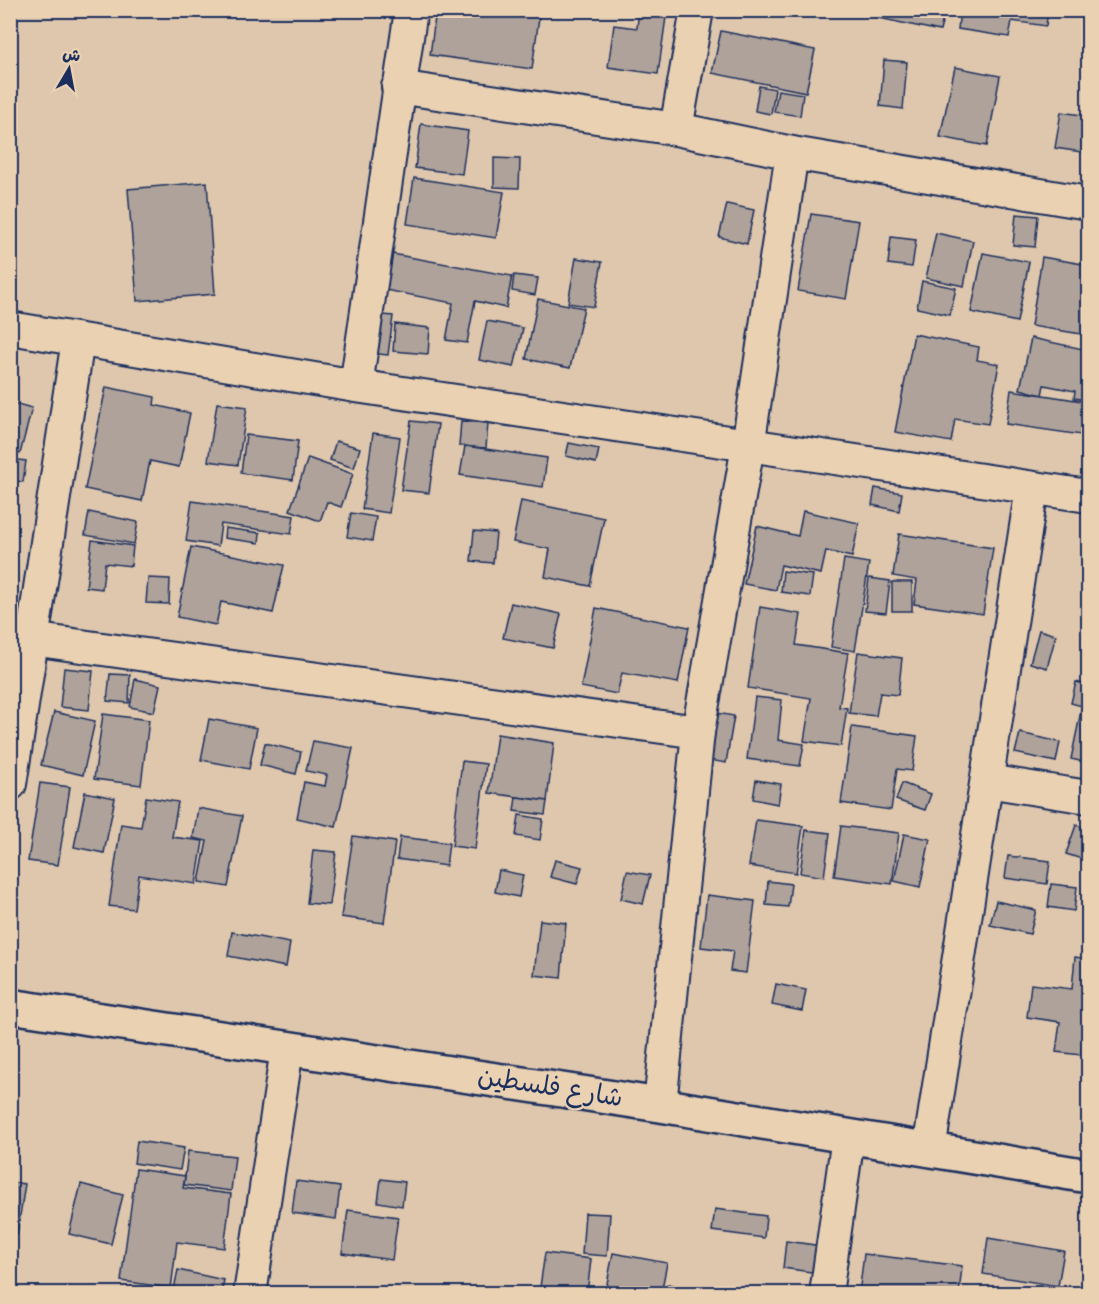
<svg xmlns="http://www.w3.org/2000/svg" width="1099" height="1304" font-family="'Indie Flower','Playpen Sans Arabic',sans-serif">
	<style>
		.building { fill: #aea29a; stroke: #1b2f5e; stroke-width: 1.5 }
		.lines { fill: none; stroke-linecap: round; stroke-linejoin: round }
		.street-casing { stroke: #1b2f5e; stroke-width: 36 }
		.secondary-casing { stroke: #1b2f5e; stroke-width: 38 }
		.street { stroke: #ead1b2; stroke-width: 32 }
		.secondary { stroke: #ead1b2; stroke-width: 33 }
		.labels { text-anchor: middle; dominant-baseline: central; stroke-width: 4.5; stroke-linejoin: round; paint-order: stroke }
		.street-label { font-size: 26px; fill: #1b2f5e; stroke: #ead1b2 }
	</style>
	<rect width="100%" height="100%" fill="#dec7ad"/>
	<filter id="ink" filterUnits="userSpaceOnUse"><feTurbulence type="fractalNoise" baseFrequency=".0167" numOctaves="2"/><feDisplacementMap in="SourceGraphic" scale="12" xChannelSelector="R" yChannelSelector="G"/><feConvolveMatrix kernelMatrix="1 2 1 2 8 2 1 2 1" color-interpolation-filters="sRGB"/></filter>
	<g filter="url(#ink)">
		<!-- building -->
		<g class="building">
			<path d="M 436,10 L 485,15 L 486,10 L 540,10 L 532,69 L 430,55 Z"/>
			<path d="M 639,10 L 667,10 L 658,74 L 608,67 L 614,25 L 637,28 Z"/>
			<path d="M 861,10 L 945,10 L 940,31 L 860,14 Z"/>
			<path d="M 960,10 L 1048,10 L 1046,26 L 1012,21 L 1009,37 L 958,29 Z"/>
			<path d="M 721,31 L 815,50 L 806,92 L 712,73 Z"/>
			<path d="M 884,60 L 907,62 L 903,109 L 880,106 Z"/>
			<path d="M 955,67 L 1000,76 L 987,146 L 940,137 Z"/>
			<path d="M 759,86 L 775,89 L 771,114 L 755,111 Z"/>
			<path d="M 778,90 L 803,94 L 800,116 L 774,112 Z"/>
			<path d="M 1061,112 L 1088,116 L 1088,153 L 1055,148 Z"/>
			<path d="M 421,124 L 468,131 L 462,174 L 415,168 Z"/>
			<path d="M 494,158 L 520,159 L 519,188 L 494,187 Z"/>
			<path d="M 414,178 L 504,192 L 496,238 L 407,224 Z"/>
			<path d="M 207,182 L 215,294 L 137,301 L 128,189 Z"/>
			<path d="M 727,204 L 754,210 L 747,244 L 719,237 Z"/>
			<path d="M 811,214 L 859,221 L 846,299 L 798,291 Z"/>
			<path d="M 1016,214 L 1038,216 L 1035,247 L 1013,245 Z"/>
			<path d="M 936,233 L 973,241 L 964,286 L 926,278 Z"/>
			<path d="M 891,237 L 916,240 L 912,267 L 888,264 Z"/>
			<path d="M 387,253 L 512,276 L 506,308 L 475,301 L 467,343 L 446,340 L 453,303 L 380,289 Z"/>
			<path d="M 983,253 L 1029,262 L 1017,322 L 971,312 Z"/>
			<path d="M 1042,257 L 1088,265 L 1088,335 L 1031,326 Z"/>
			<path d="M 576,258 L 602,262 L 594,307 L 568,303 Z"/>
			<path d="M 514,275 L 538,278 L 535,295 L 512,291 Z"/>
			<path d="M 922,281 L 956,288 L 950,315 L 917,308 Z"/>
			<path d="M 538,299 L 584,308 L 570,368 L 526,359 Z"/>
			<path d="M 374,314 L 393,316 L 388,355 L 369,353 Z"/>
			<path d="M 487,321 L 523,328 L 514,367 L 479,360 Z"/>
			<path d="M 395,324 L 430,328 L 428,354 L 393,351 Z"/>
			<path d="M 914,334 L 979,347 L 977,360 L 999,364 L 988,424 L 955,419 L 951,442 L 895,432 Z"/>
			<path d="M 1031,338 L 1088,350 L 1088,400 L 1074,398 L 1075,391 L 1044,385 L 1042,395 L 1020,389 Z"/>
			<path d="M 106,387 L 155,397 L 154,405 L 190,413 L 179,467 L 150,461 L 142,501 L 85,489 Z"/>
			<path d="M 1011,390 L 1088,402 L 1088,436 L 1006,424 Z"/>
			<path d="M 10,402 L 32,408 L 20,454 L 10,452 Z"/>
			<path d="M 217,403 L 247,407 L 238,465 L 208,461 Z"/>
			<path d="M 411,421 L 438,424 L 429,493 L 401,490 Z"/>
			<path d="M 461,421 L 488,423 L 486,448 L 459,446 Z"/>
			<path d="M 373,433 L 400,437 L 389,513 L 362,509 Z"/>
			<path d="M 246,435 L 298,441 L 293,480 L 241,473 Z"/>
			<path d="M 336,441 L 360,448 L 354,468 L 330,460 Z"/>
			<path d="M 569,443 L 599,449 L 596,463 L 566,456 Z"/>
			<path d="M 465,446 L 547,458 L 543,487 L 460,475 Z"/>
			<path d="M 308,458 L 353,474 L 341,507 L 327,502 L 320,521 L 290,510 Z"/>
			<path d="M 10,459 L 26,461 L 23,482 L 10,480 Z"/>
			<path d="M 875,488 L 902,493 L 899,511 L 872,505 Z"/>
			<path d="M 192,501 L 294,516 L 291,534 L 221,524 L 218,546 L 186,541 Z"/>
			<path d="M 521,501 L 604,518 L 590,586 L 545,577 L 550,549 L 513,542 Z"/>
			<path d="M 803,511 L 859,523 L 852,557 L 826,551 L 821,574 L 781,565 L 776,590 L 744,584 L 757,526 L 798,536 Z"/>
			<path d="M 89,512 L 138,522 L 134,544 L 85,535 Z"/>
			<path d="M 351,513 L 376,517 L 372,541 L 347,537 Z"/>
			<path d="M 225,528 L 260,533 L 259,543 L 224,538 Z"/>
			<path d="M 474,531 L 496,533 L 493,563 L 471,561 Z"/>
			<path d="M 899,534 L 993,548 L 983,614 L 914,604 L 917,580 L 893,576 Z"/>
			<path d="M 92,540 L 133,546 L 131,566 L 105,563 L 102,589 L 86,587 Z"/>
			<path d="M 191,547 L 284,565 L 273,613 L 221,602 L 216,625 L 177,617 Z"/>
			<path d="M 844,559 L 869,563 L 855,651 L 831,647 Z"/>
			<path d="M 783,571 L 813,575 L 810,596 L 781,592 Z"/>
			<path d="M 148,578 L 170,579 L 169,604 L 146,603 Z"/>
			<path d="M 869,578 L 890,581 L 886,613 L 865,611 Z"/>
			<rect x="892" y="582" width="20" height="29"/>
			<path d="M 1088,599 L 1088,640 L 1083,639 Z"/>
			<path d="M 511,603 L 561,614 L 553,648 L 503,638 Z"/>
			<path d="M 760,607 L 801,614 L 796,645 L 848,653 L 839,707 L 847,708 L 841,746 L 804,741 L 811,698 L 748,688 Z"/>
			<path d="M 596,608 L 689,627 L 678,683 L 622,673 L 617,694 L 581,687 Z"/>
			<path d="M 1039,630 L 1056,635 L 1047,668 L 1030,663 Z"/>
			<path d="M 858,652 L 902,658 L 898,695 L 880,693 L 876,716 L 849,713 Z"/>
			<path d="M 64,668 L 93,671 L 89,710 L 60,707 Z"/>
			<path d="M 110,674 L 130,675 L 129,703 L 107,701 Z"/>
			<path d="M 135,679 L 160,685 L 154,712 L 130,707 Z"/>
			<path d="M 1076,682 L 1088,685 L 1088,763 L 1071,759 L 1082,706 L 1071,703 Z"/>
			<path d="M 755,697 L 782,700 L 778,740 L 804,744 L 800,766 L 747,759 Z"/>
			<path d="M 54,712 L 95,721 L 83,775 L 41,765 Z"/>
			<path d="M 717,713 L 734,716 L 726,763 L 709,760 Z"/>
			<path d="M 103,714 L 149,720 L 141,785 L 94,779 Z"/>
			<path d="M 209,719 L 257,728 L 249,769 L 201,760 Z"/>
			<path d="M 852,727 L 917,736 L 912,771 L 897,769 L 891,810 L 841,803 Z"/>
			<path d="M 1020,733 L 1060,742 L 1056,762 L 1015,753 Z"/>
			<path d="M 497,734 L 554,743 L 547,801 L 489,793 Z"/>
			<path d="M 313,741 L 353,748 L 336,827 L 297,818 L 304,782 L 325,786 L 327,775 L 306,771 Z"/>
			<path d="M 265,743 L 301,752 L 296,774 L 260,765 Z"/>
			<path d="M 462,761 L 486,764 L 475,849 L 452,846 Z"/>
			<path d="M 756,780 L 781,784 L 778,804 L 753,799 Z"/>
			<path d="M 40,783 L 70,787 L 58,865 L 28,861 Z"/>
			<path d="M 902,783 L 931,794 L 925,810 L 896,800 Z"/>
			<path d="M 85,792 L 115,798 L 104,853 L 74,847 Z"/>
			<path d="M 146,797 L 178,802 L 172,837 L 203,841 L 196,884 L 139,875 L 134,909 L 109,906 L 121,824 L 141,827 Z"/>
			<path d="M 516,797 L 547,801 L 545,815 L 514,811 Z"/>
			<path d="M 198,808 L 242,816 L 228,887 L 199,882 L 207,841 L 193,838 Z"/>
			<path d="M 519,815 L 543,819 L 540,840 L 516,836 Z"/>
			<path d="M 756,820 L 803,826 L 796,873 L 749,866 Z"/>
			<path d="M 1076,825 L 1088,829 L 1088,861 L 1066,854 Z"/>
			<path d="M 841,826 L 899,833 L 892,884 L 834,876 Z"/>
			<path d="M 806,830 L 830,833 L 824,877 L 800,873 Z"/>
			<path d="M 904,834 L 930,839 L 920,887 L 894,881 Z"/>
			<path d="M 353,836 L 395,842 L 384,923 L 341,917 Z"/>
			<path d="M 400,837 L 449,843 L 446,866 L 397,859 Z"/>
			<path d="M 313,850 L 336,852 L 329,905 L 307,903 Z"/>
			<path d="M 1008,856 L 1050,861 L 1047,884 L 1005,878 Z"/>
			<path d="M 555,860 L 582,867 L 577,884 L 550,877 Z"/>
			<path d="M 499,870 L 523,875 L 519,897 L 495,892 Z"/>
			<path d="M 627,871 L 650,875 L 643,904 L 621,899 Z"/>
			<path d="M 768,881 L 791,884 L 788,907 L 766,905 Z"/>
			<path d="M 1051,884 L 1077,887 L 1074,911 L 1048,907 Z"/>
			<path d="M 707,895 L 755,901 L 746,973 L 730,971 L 733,951 L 701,947 Z"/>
			<path d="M 996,901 L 1036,910 L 1030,934 L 990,925 Z"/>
			<path d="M 540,920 L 566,923 L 561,978 L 534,975 Z"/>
			<path d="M 232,932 L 290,943 L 286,967 L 228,956 Z"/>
			<path d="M 1075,957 L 1088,959 L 1088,992 L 1081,1055 L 1056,1052 L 1060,1022 L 1027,1017 L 1031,984 L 1072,989 Z"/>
			<path d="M 776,984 L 806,990 L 802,1011 L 772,1005 Z"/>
			<path d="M 137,1141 L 184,1148 L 180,1170 L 134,1163 Z"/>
			<path d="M 188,1151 L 235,1156 L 231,1191 L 184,1185 Z"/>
			<path d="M 136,1169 L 185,1176 L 183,1188 L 231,1194 L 224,1248 L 177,1242 L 171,1288 L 121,1281 Z"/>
			<path d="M 381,1179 L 405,1182 L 402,1206 L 378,1202 Z"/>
			<path d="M 296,1181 L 340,1187 L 336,1219 L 292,1213 Z"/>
			<path d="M 10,1182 L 25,1184 L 17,1235 L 10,1234 Z"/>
			<path d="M 81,1184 L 123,1195 L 111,1244 L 69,1234 Z"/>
			<path d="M 715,1209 L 766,1216 L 764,1238 L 712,1231 Z"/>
			<path d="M 348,1210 L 398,1217 L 392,1260 L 342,1253 Z"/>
			<path d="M 585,1213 L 610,1214 L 607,1256 L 582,1254 Z"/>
			<path d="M 988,1238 L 1064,1251 L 1058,1286 L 983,1274 Z"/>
			<path d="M 786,1241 L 822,1246 L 818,1273 L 783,1268 Z"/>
			<path d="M 545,1253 L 591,1259 L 587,1294 L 539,1294 Z"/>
			<path d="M 613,1253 L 667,1263 L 661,1294 L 605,1294 Z"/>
			<path d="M 864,1254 L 962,1266 L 959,1294 L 859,1294 Z"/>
			<path d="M 178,1270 L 224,1280 L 221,1294 L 173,1294 Z"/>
			<path d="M 668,1284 L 697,1291 L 696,1294 L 666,1294 Z"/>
		</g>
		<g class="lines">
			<!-- street casing -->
			<g class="street-casing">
				<g id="street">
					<path d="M 398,87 L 676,129 L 792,153 L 1088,203"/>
					<path d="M 676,129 L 697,10"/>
					<path d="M 10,328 L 356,386 L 1088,496"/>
					<path d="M 356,386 L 411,10"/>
					<path d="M 31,639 L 698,732"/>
					<path d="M 987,781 L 1088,797"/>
					<path d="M 10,784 L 78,340"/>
					<path d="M 660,1105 L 698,732 L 748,446 L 792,153"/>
					<path d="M 929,1150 L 1032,488"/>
					<path d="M 250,1294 L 287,1049"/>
					<path d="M 826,1294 L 848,1137"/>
				</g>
			</g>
			<!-- secondary casing -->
			<g class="secondary-casing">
				<path id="secondary" d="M 10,1006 L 660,1105 L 1088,1176"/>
			</g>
			<!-- street -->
			<use href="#street" class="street"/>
			<!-- secondary -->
			<use href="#secondary" class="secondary"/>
		</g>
	</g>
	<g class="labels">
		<!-- street labels -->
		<g class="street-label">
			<text transform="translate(550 1089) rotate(9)">شارع فلسطين</text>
		</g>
	</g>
	<!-- margin -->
	<rect width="1099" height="1304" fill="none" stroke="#ead1b2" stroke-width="36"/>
	<rect x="18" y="18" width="1063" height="1268" fill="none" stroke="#1b2f5e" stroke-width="2" filter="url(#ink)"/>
	<!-- north arrow -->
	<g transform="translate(69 69) rotate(10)" stroke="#ead1b2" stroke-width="4.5" paint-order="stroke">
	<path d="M0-4.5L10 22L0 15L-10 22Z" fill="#1b2f5e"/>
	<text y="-9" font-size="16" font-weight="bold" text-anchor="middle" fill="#1b2f5e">ش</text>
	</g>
</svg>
